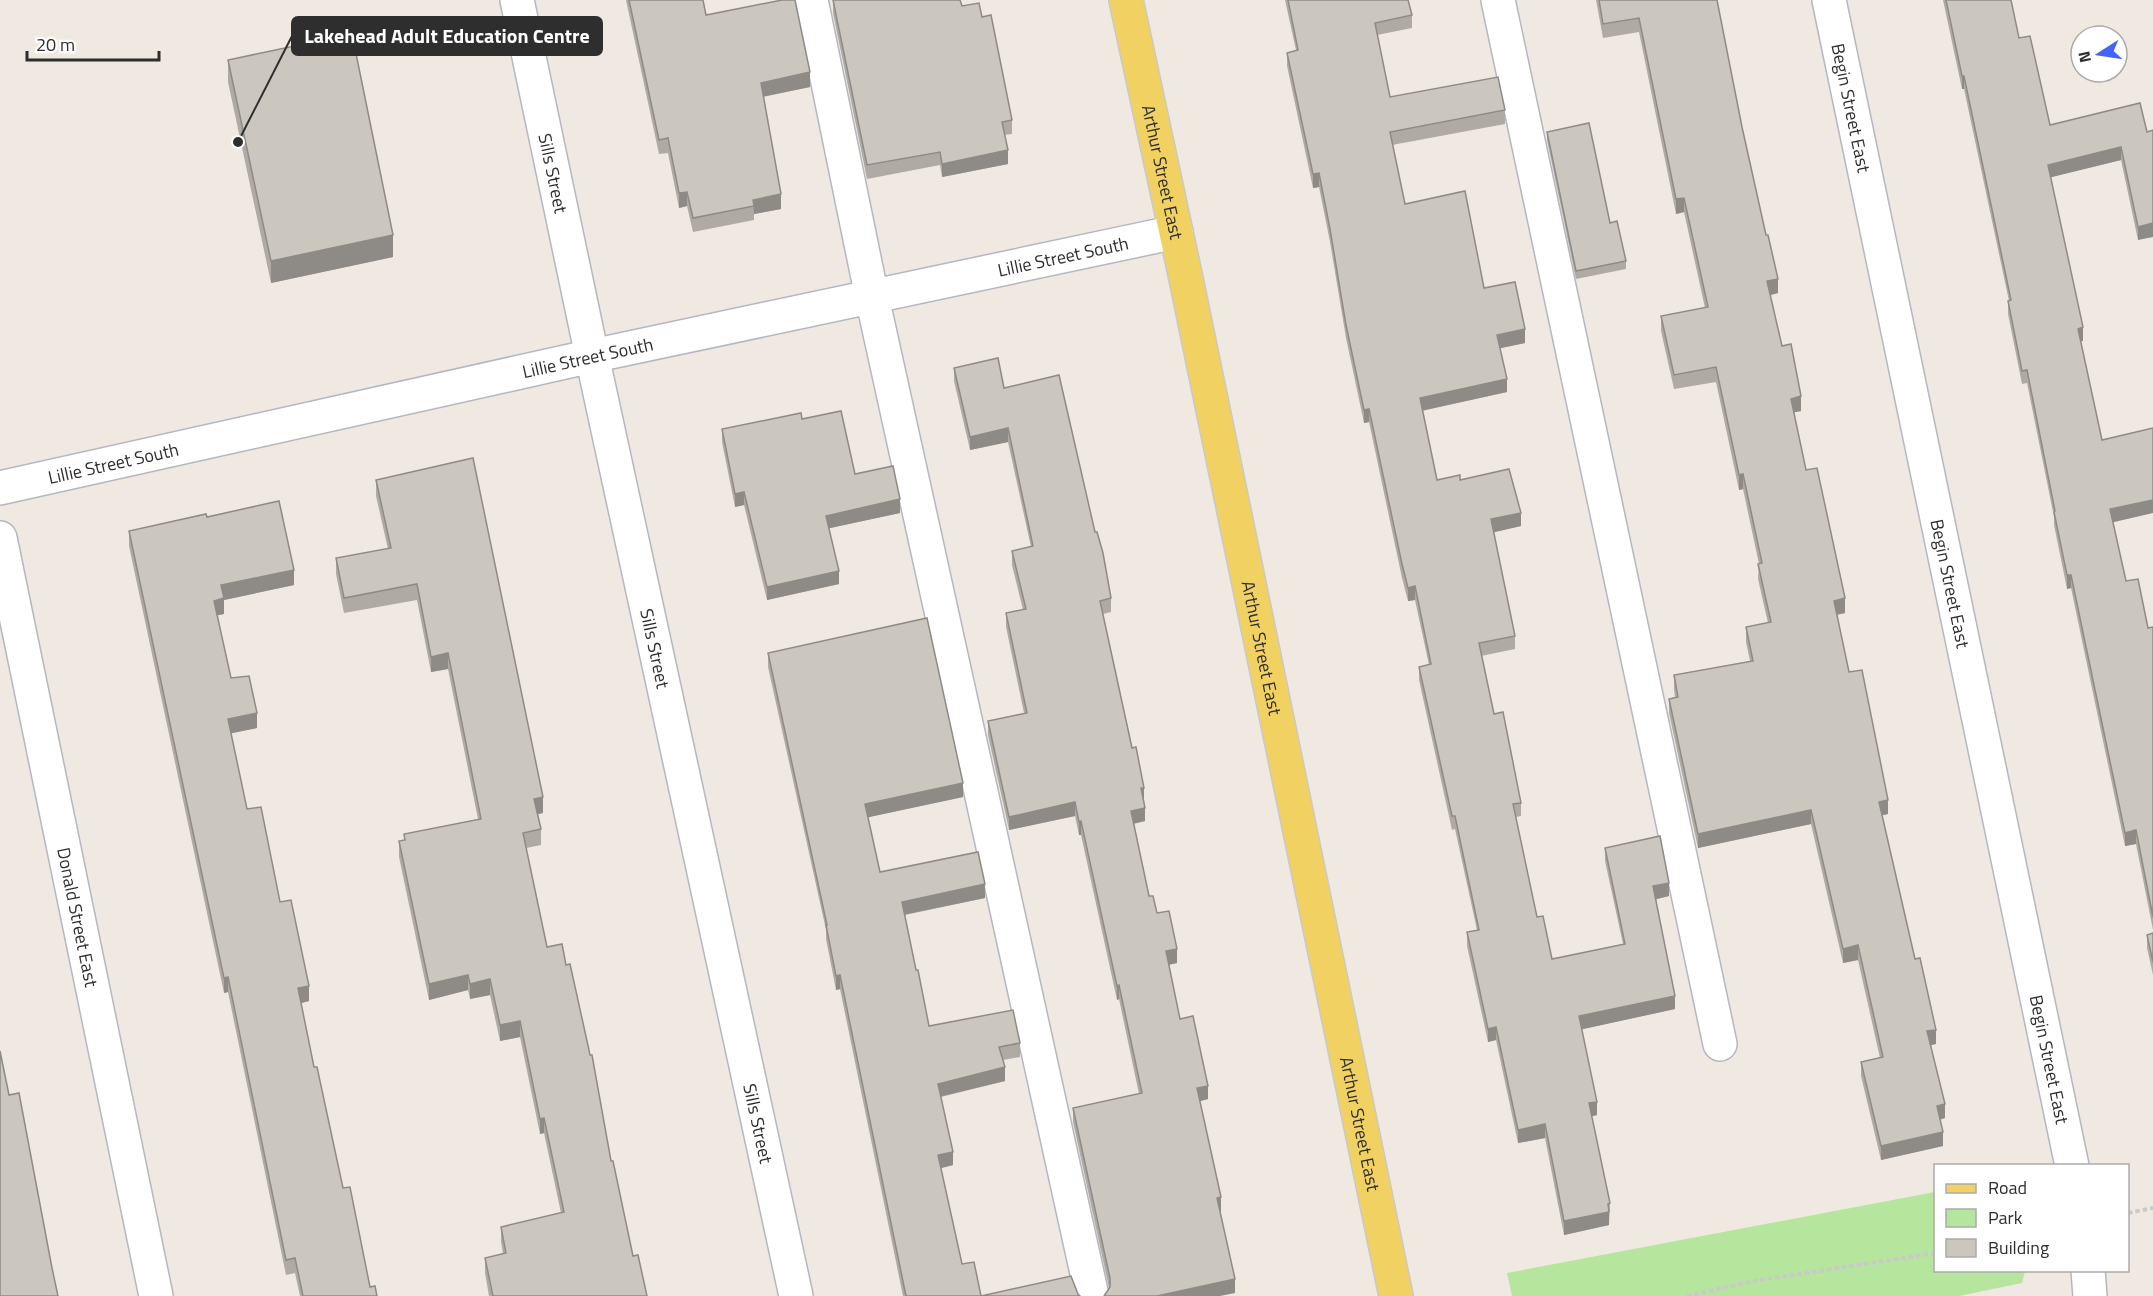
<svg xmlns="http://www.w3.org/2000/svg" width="2153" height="1296" font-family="'Titillium Web',sans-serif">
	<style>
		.green { fill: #b6e59e }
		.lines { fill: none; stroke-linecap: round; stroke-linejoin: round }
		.minor-casing { stroke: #b4b7c1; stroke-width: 36 }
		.major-casing { stroke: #c9c9c9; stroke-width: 36 }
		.path { stroke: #c9c9c9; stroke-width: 4; stroke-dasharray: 4.5 3; stroke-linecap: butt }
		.minor { stroke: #fff; stroke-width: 33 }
		.major { stroke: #f2d163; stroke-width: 33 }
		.wall { fill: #afaba4 }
		.shaded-wall { fill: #8e8b86 }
		.building { fill: #cbc7bf; stroke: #8e8b86; stroke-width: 1.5 }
		.labels { text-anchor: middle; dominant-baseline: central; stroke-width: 6; stroke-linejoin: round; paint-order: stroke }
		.street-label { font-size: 18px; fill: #2e2e2e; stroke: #fff }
		.leader { fill: none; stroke: #2e2e2e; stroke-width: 2 }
		.callout-dot { fill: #2e2e2e; stroke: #fff; stroke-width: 2 }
		.callout { fill: #2e2e2e; stroke: #2e2e2e; stroke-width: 2 }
		.callout-label { font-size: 20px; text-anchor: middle; font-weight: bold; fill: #fff }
	</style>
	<rect width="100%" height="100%" fill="#efe9e1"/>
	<!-- green -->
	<path class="green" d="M 1935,1192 L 1936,1270 L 2025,1271 L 2022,1283 L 1959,1296 L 1512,1296 L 1507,1273 Z"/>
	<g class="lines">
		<!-- minor casing -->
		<g class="minor-casing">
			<g id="minor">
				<path id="s1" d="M 517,0 L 592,356 L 796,1296"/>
				<path d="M 811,0 L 872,297 L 1092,1296"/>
				<path d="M 1498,0 L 1720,1044"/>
				<path id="s2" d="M 1829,0 L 2072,1166"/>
				<path id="s3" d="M 0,488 L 592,356 L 1176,232"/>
				<path id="s4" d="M 0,538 L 156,1296"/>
				<path d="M 2088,1270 L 2090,1296"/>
			</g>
		</g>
		<!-- major casing -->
		<g class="major-casing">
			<g id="major">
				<path id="s5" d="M 1126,0 L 1185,274 L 1396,1296"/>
			</g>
		</g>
		<!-- path -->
		<g class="path">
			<path d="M 2128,1213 L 2153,1208"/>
			<path d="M 1687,1296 L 1754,1281 L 1936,1253"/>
		</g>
		<!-- minor -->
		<use href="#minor" class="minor"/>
		<!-- major -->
		<use href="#major" class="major"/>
	</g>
	<!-- wall -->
	<g class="wall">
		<path d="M 626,0 L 703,0 L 706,15 L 810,87 L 763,97 L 781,209 L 754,214 L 754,220 L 693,232 L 687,206 L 679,208 L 668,153 L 659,154 Z"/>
		<path d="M 833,0 L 962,6 L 982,17 L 1012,120 L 1012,134 L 1004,135 L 1008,164 L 942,177 L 940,165 L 867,179 L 833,13 Z"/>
		<path d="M 1285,0 L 1408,0 L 1412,15 L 1412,28 L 1377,35 L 1390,97 L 1505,110 L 1505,124 L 1392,145 L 1405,204 L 1484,288 L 1525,343 L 1500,348 L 1507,392 L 1422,411 L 1437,480 L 1460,480 L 1521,526 L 1493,532 L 1515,636 L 1515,649 L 1481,656 L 1494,714 L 1521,803 L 1521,816 L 1516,817 L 1537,917 L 1552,959 L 1623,944 L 1605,861 L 1605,848 L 1669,896 L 1656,899 L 1675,1009 L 1582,1029 L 1597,1115 L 1592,1116 L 1610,1203 L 1609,1225 L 1564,1235 L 1545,1138 L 1518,1143 L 1496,1040 L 1488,1042 L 1467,946 L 1467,932 L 1477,930 L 1455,829 L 1452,830 L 1419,680 L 1419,667 L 1429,665 L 1415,600 L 1408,601 L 1402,578 L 1369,422 L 1364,423 L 1346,338 L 1330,242 L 1319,187 L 1313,188 L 1287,66 L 1287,53 L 1296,50 Z"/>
		<path d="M 1596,0 L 1717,0 L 1742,127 L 1778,293 L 1770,295 L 1782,346 L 1801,411 L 1794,412 L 1806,470 L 1845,613 L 1837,615 L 1849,672 L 1888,814 L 1882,815 L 1915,959 L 1936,1044 L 1931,1045 L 1945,1118 L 1940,1120 L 1943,1146 L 1881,1160 L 1861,1076 L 1861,1062 L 1880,1058 L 1858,960 L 1843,963 L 1811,824 L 1698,848 L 1669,713 L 1669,699 L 1675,697 L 1674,690 L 1674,675 L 1750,661 L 1746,642 L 1746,627 L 1768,623 L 1758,579 L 1759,564 L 1743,489 L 1739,490 L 1716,382 L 1674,389 L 1661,331 L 1661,316 L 1705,308 L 1684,212 L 1676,214 L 1639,32 L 1603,38 Z"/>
		<path d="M 1943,0 L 2011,0 L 2019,38 L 2050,125 L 2140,103 L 2138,240 L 2121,160 L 2051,177 L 2083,341 L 2081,341 L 2113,522 L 2126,581 L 2148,628 L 2153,627 L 2153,930 L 2136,844 L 2125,846 L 2071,588 L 2067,589 L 2054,525 L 2054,517 L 2027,383 L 2022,384 L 2008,314 L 2008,301 L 2009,301 L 1964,89 L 1962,89 Z"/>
		<path d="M 228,60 L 393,257 L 271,283 L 228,82 Z"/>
		<path d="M 1547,132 L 1626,261 L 1626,269 L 1576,279 L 1547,140 Z"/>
		<path d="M 954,368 L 1004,388 L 1095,532 L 1111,598 L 1111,612 L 1103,614 L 1144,801 L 1145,821 L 1134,824 L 1149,896 L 1157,913 L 1177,963 L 1169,965 L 1180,1019 L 1208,1099 L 1200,1101 L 1221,1211 L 1220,1211 L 1235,1293 L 1109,1288 L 1073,1122 L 1073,1108 L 1139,1094 L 1119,999 L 1117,1000 L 1081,835 L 1079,835 L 1075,816 L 1009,830 L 988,735 L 988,721 L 1024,713 L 1006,627 L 1006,613 L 1023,610 L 1012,565 L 1012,551 L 1031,547 L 1008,442 L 970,450 L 954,381 Z"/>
		<path d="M 802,419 L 855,474 L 900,513 L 829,528 L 839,584 L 767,600 L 744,505 L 735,507 L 722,442 L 722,429 Z"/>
		<path d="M 376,480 L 543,813 L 538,814 L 541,829 L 541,845 L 526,848 L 547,947 L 611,1161 L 633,1256 L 647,1296 L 489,1296 L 485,1273 L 485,1258 L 503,1254 L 501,1242 L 501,1227 L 561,1213 L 544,1133 L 540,1134 L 520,1037 L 500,1041 L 490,995 L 470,999 L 468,990 L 429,1000 L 399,857 L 399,841 L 404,840 L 404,834 L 478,819 L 448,669 L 431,672 L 417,600 L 344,613 L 336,574 L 336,558 L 388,549 L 376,496 Z"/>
		<path d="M 207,517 L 294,585 L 224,600 L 224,614 L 217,615 L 231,678 L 257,728 L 231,733 L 247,809 L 280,902 L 309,1001 L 301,1003 L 314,1067 L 343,1188 L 370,1287 L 377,1296 L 300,1296 L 295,1273 L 286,1275 L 228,992 L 224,993 L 129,546 L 129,531 Z"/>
		<path d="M 768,653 L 963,797 L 868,817 L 880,872 L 985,898 L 905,915 L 916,970 L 929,1026 L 1020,1043 L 1020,1057 L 1003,1060 L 1005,1081 L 941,1097 L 953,1165 L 940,1168 L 962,1264 L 981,1296 L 1078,1294 L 1080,1296 L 903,1296 L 840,989 L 836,990 L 826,939 L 826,930 L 768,667 Z"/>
		<path d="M 2153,933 L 2153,975 L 2147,948 L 2147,935 Z"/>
	</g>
	<!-- shaded-wall -->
	<g class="shaded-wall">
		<path d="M 810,72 L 810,87 L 761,97 L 761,83 Z"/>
		<rect x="1962" y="76" width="2" height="13"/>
		<path d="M 2121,147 L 2121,160 L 2048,178 L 2048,165 Z"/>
		<path d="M 1008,150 L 1008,164 L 942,177 L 942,164 Z"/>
		<path d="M 1319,173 L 1319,187 L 1313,188 L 1313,174 Z"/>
		<path d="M 687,192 L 687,206 L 679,208 L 679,193 Z"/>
		<path d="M 781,194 L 781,209 L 754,214 L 753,200 Z"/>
		<path d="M 1684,198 L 1684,212 L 1676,214 L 1676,199 Z"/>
		<path d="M 2153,223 L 2153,237 L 2138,240 L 2138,227 Z"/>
		<path d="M 393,235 L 393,257 L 271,283 L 271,261 Z"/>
		<path d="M 1778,279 L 1778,293 L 1767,296 L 1767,281 Z"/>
		<path d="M 2083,327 L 2083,341 L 2078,342 L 2078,329 Z"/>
		<path d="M 1525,329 L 1525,343 L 1497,349 L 1497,335 Z"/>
		<path d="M 1507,379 L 1507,392 L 1420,411 L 1420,398 Z"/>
		<path d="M 1801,396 L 1801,411 L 1791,413 L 1791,399 Z"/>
		<path d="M 1369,409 L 1369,422 L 1364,423 L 1364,410 Z"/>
		<path d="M 1008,428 L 1008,442 L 970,450 L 970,437 Z"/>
		<path d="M 1743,474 L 1743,489 L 1739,490 L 1739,475 Z"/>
		<path d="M 744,492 L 744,505 L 735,507 L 735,494 Z"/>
		<path d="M 900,499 L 900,513 L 826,529 L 826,516 Z"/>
		<path d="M 2153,500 L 2153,513 L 2110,523 L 2110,509 Z"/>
		<path d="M 1521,513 L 1521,526 L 1491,533 L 1491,519 Z"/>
		<path d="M 294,570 L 294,585 L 224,600 L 224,614 L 214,616 L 214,601 L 221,585 Z"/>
		<path d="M 839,571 L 839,584 L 767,600 L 767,587 Z"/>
		<path d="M 2067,575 L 2071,575 L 2071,588 L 2067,589 Z"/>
		<path d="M 1415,586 L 1415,600 L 1408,601 L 1408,588 Z"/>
		<path d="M 1845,598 L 1845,613 L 1834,615 L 1834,601 Z"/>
		<path d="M 448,653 L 448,669 L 431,672 L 431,657 Z"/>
		<path d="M 257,713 L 257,728 L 228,734 L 228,719 Z"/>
		<path d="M 963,783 L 963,797 L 865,818 L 865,804 Z"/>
		<path d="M 1141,788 L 1144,788 L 1144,801 Z"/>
		<path d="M 543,797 L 543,813 L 534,815 L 534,799 Z"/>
		<path d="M 1888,800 L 1888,814 L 1879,816 L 1879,802 Z"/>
		<path d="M 1075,802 L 1075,816 L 1009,830 L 1009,817 Z"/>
		<path d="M 1145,808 L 1145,821 L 1131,824 L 1131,811 Z"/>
		<path d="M 1811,810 L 1811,824 L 1698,848 L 1698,834 Z"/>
		<path d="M 1081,821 L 1081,835 L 1079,835 L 1079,822 Z"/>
		<path d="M 2136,830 L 2136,844 L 2125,846 L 2125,833 Z"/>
		<path d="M 1669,883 L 1669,896 L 1653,900 L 1653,886 Z"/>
		<path d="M 985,884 L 985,898 L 902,915 L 902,902 Z"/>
		<path d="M 1858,945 L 1858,960 L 1843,963 L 1843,949 Z"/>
		<path d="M 1177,949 L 1177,963 L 1166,965 L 1166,951 Z"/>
		<path d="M 468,975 L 468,990 L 429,1000 L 429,984 Z"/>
		<path d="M 840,975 L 840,989 L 836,990 L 836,976 Z"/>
		<path d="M 228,977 L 228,992 L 224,993 L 224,978 Z"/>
		<path d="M 490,979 L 490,995 L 470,999 L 470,984 Z"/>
		<path d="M 1119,985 L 1119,999 L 1117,1000 L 1117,986 Z"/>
		<path d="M 309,986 L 309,1001 L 298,1004 L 298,988 Z"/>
		<path d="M 1675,996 L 1675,1009 L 1579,1030 L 1579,1016 Z"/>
		<path d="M 520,1021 L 520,1037 L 500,1041 L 500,1025 Z"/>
		<path d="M 1496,1027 L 1496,1040 L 1488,1042 L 1488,1029 Z"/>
		<path d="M 1936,1030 L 1936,1044 L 1927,1046 L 1927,1031 Z"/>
		<path d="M 1005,1067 L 1005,1081 L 938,1097 L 938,1084 Z"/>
		<path d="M 1208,1086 L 1208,1099 L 1197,1102 L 1197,1088 Z"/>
		<path d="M 1597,1102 L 1597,1115 L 1589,1117 L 1589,1103 Z"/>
		<path d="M 1945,1104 L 1945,1118 L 1937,1120 L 1937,1106 Z"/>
		<path d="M 544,1118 L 544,1133 L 540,1134 L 540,1119 Z"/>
		<path d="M 1545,1124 L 1545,1138 L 1518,1143 L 1518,1130 Z"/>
		<path d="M 1943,1132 L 1943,1146 L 1881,1160 L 1881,1146 Z"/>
		<path d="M 953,1152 L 953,1165 L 938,1169 L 938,1155 Z"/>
		<path d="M 1221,1197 L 1221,1211 L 1217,1212 L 1217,1198 Z"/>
		<path d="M 1609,1212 L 1609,1225 L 1564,1235 L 1564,1221 Z"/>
		<path d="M 1235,1279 L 1235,1293 L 1220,1296 L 1157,1296 Z"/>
	</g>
	<!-- building -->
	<g class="building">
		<path d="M 629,0 L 703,0 L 706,15 L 782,0 L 795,0 L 810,72 L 761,83 L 781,194 L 753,200 L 754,206 L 693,218 L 687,192 L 679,193 L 668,138 L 659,140 Z"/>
		<path d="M 833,0 L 960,0 L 962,6 L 979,3 L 982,17 L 991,15 L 1012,120 L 1002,122 L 1008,150 L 942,164 L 940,152 L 867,165 Z"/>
		<path d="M 1288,0 L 1408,0 L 1412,15 L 1375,23 L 1390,97 L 1498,77 L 1505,110 L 1390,132 L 1405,204 L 1465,191 L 1484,288 L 1515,282 L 1525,329 L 1497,335 L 1507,379 L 1420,398 L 1437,480 L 1460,475 L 1460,480 L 1509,469 L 1521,513 L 1491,519 L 1515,636 L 1479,643 L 1494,714 L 1503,712 L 1521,803 L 1513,804 L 1537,917 L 1543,916 L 1552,959 L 1625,944 L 1605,848 L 1660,836 L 1669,883 L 1653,886 L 1675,996 L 1579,1016 L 1597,1102 L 1589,1103 L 1610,1203 L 1608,1204 L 1609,1212 L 1564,1221 L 1545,1124 L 1518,1130 L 1496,1027 L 1488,1029 L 1467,932 L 1479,930 L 1455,816 L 1452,816 L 1419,667 L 1431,664 L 1415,586 L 1408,588 L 1402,564 L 1369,409 L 1364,410 L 1346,325 L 1330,229 L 1319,173 L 1313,174 L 1287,53 L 1298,50 Z"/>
		<path d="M 1599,0 L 1717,0 L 1742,127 L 1766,235 L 1768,235 L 1778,279 L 1767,281 L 1782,346 L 1791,344 L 1801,396 L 1791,399 L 1806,470 L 1817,468 L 1845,598 L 1834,601 L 1849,672 L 1862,670 L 1888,800 L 1879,802 L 1915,959 L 1920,958 L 1936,1030 L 1927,1031 L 1945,1104 L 1937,1106 L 1943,1132 L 1881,1146 L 1861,1062 L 1883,1057 L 1858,945 L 1843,949 L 1811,810 L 1698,834 L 1669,699 L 1678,697 L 1674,675 L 1753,661 L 1746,627 L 1771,622 L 1758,564 L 1762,563 L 1743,474 L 1739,475 L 1716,367 L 1674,375 L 1661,316 L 1708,307 L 1684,198 L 1676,199 L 1639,18 L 1603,24 Z"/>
		<path d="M 1946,0 L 2011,0 L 2019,38 L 2030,36 L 2050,125 L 2140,103 L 2147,132 L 2153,130 L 2153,223 L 2138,227 L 2121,147 L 2048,165 L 2083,327 L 2078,329 L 2102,440 L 2153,428 L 2153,500 L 2110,509 L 2126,581 L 2138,579 L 2148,628 L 2153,627 L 2153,917 L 2136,830 L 2125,833 L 2071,575 L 2067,575 L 2054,512 L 2055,511 L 2027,370 L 2022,371 L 2008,301 L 2011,300 L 1964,76 L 1962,76 Z"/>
		<path d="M 352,34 L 393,235 L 271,261 L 228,60 Z"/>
		<path d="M 1589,123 L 1610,223 L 1617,221 L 1626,261 L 1576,271 L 1547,132 Z"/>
		<path d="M 998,358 L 1004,388 L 1059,375 L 1095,532 L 1097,532 L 1103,553 L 1111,598 L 1100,601 L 1132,748 L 1136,747 L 1144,788 L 1141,788 L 1145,808 L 1131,811 L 1149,896 L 1153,896 L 1157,913 L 1169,911 L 1177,949 L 1166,951 L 1180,1019 L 1193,1016 L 1208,1086 L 1197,1088 L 1221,1197 L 1217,1198 L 1235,1279 L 1157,1296 L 1104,1296 L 1110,1287 L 1110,1278 L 1073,1108 L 1142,1093 L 1119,985 L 1117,986 L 1081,821 L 1079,822 L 1075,802 L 1009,817 L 988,721 L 1027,713 L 1006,613 L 1026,609 L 1012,551 L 1033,546 L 1008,428 L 970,437 L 954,368 Z"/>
		<path d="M 841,411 L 855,474 L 893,466 L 900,499 L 826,516 L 839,571 L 767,587 L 744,492 L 735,494 L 722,429 L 801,413 L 802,419 Z"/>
		<path d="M 473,458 L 543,797 L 534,799 L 541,829 L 523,833 L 547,947 L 562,944 L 566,965 L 570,964 L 587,1041 L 590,1055 L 592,1055 L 611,1161 L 613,1161 L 633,1256 L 638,1255 L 647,1296 L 493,1296 L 485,1258 L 506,1253 L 501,1227 L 564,1212 L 544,1118 L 540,1119 L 520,1021 L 500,1025 L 490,979 L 470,984 L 468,975 L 429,984 L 399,841 L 405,840 L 404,834 L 481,819 L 448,653 L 431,657 L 417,584 L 344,598 L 336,558 L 391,548 L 376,480 Z"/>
		<path d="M 279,501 L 294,570 L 221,585 L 224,598 L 214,601 L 231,678 L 249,676 L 257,713 L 228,719 L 247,809 L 261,807 L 280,902 L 291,900 L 309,986 L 298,988 L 314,1067 L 317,1067 L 343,1188 L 350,1187 L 370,1287 L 375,1286 L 377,1296 L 303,1296 L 295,1258 L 286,1260 L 228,977 L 224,978 L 129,531 L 206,514 L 207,517 Z"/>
		<path d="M 927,618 L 963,783 L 865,804 L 880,872 L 978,852 L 985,884 L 902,902 L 916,970 L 918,970 L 929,1026 L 1013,1010 L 1020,1043 L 999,1047 L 1005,1067 L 938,1084 L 953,1152 L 938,1155 L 962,1264 L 974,1262 L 981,1296 L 1071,1276 L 1078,1294 L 1080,1296 L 906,1296 L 840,975 L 836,976 L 826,925 L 827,925 L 768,653 Z"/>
		<path d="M 2153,933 L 2153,962 L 2147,935 Z"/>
		<path d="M 0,1051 L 9,1095 L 19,1093 L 52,1268 L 58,1296 L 0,1296 Z"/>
	</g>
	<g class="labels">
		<!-- street labels -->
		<g class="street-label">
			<text stroke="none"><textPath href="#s2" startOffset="110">Begin Street East</textPath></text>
			<text stroke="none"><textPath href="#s5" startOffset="176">Arthur Street East</textPath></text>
			<text stroke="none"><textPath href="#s1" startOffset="177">Sills Street</textPath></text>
			<text stroke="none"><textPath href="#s3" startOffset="1088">Lillie Street South</textPath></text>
			<text stroke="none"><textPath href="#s3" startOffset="602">Lillie Street South</textPath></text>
			<text stroke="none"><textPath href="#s3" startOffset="116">Lillie Street South</textPath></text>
			<text stroke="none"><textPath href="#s2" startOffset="596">Begin Street East</textPath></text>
			<text stroke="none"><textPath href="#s1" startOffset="663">Sills Street</textPath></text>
			<text stroke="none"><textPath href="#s5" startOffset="662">Arthur Street East</textPath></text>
			<text stroke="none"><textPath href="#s4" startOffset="387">Donald Street East</textPath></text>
			<text stroke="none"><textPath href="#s2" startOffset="1082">Begin Street East</textPath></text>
			<text stroke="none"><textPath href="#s1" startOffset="1149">Sills Street</textPath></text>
			<text stroke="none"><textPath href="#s5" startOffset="1148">Arthur Street East</textPath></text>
		</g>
	</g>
	<!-- callouts -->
	<path class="leader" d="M238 142L292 36"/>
	<circle class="callout-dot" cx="238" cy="142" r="6"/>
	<rect class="callout" x="292" y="17" width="310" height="38" rx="6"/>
	<g class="callout-label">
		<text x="447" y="43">Lakehead Adult Education Centre</text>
	</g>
	<!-- legend -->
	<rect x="1934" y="1164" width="195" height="108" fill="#ffffff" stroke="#ababab" stroke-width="1.5"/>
	<rect x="1946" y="1184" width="30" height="9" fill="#f2d163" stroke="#ababab" stroke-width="1.5"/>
	<text x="1988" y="1194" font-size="18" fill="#2e2e2e">Road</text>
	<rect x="1946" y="1209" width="30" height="18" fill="#b6e59e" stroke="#ababab" stroke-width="1.5"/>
	<text x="1988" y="1224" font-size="18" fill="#2e2e2e">Park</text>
	<rect x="1946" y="1239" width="30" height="18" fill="#cbc7bf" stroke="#ababab" stroke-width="1.5"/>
	<text x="1988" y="1254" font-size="18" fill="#2e2e2e">Building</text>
	<!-- north arrow -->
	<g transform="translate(2099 54) rotate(258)"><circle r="28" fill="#ffffff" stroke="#ababab" stroke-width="1.5"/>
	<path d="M0-4.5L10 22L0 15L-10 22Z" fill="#4264fb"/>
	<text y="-9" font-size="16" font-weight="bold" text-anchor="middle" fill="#2e2e2e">N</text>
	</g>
	<!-- scale -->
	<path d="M27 51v9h132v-9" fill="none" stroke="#2e2e2e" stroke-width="3"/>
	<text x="36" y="51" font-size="18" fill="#2e2e2e" stroke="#ffffff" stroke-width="4.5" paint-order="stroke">20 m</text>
</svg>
